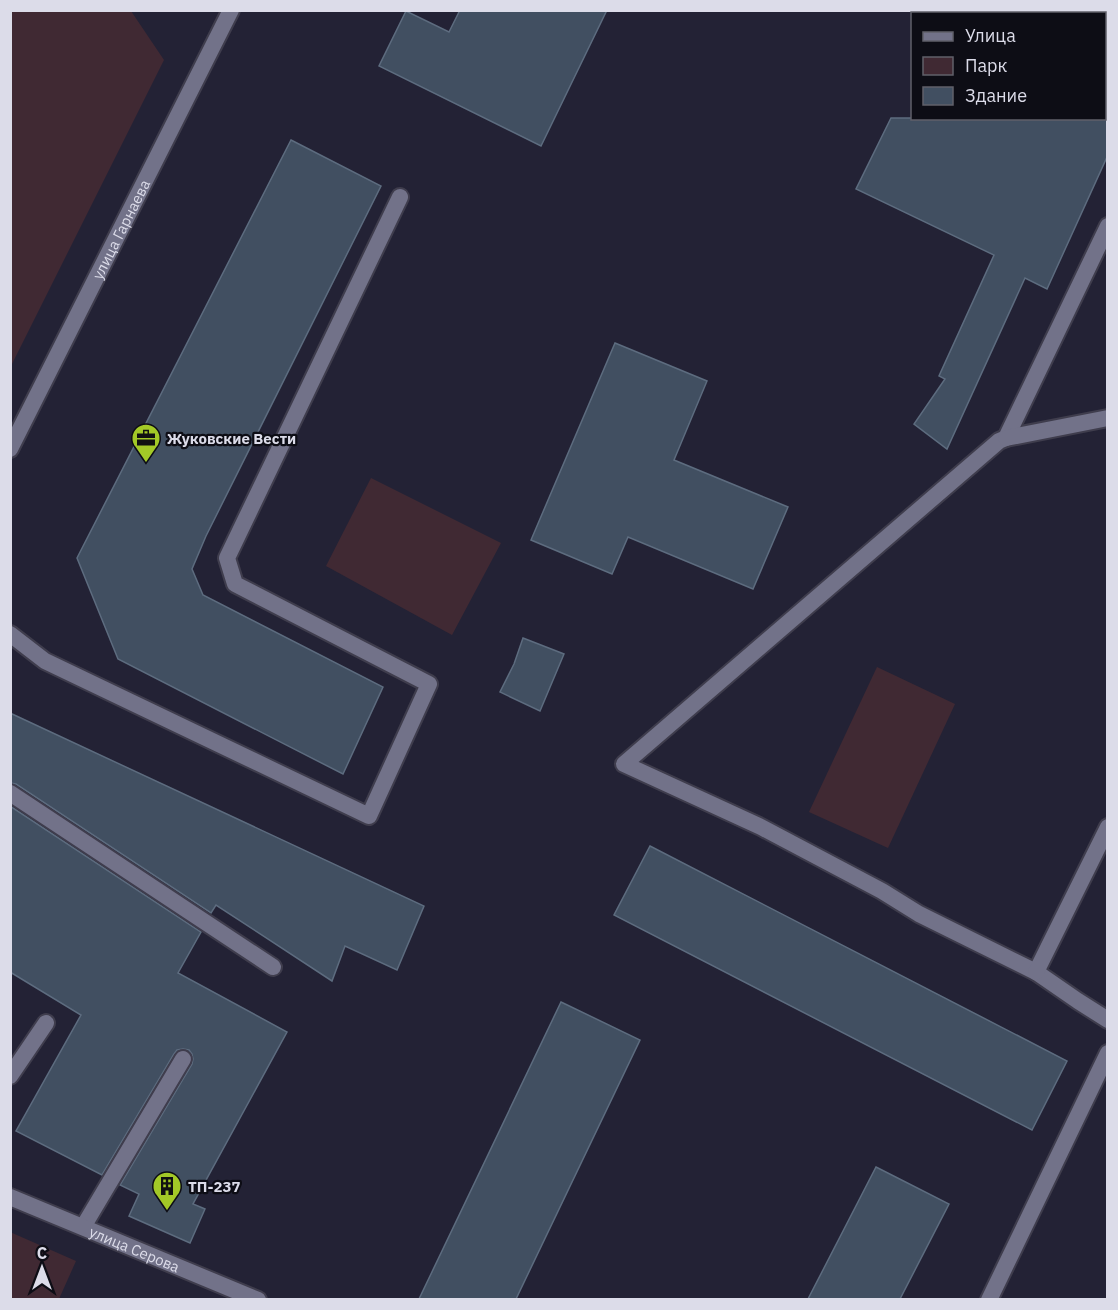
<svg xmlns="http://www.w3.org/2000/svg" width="1118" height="1310" font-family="'IBM Plex Sans',sans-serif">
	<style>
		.green { fill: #402933 }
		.forest { fill: #624451 }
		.building { fill: #414f61; stroke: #5d6c7f; stroke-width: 1.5 }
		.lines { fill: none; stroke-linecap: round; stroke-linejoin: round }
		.service-casing { stroke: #3f3d4d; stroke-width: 20 }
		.minor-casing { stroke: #3f3d4d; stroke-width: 20 }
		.service { stroke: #727289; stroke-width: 16 }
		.minor { stroke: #727289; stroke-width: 16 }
		.labels { text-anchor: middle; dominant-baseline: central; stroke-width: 4.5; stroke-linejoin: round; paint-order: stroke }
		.street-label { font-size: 15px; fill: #dcdce9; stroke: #0d0d15 }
		.poi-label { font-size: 15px; font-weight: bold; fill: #dcdce9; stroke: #0d0d15; text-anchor: start }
	</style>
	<rect width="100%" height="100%" fill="#232235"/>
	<!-- green -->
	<g class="green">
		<path d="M 11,10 L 131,11 L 164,60 L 11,366 Z"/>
		<path d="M 371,478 L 501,543 L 452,635 L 326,566 Z"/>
		<path d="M 877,667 L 955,704 L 888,848 L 809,812 Z"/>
		<path d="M 10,1232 L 76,1261 L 59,1299 L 11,1299 Z"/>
	</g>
	<!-- forest -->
	<path class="forest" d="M 969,11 L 1107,11 L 1107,81 L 1104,80 L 1104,14 L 975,14 Z"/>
	<!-- building -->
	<g class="building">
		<path d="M 460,10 L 607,10 L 541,146 L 379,66 L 406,11 L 449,32 Z"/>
		<path d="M 891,118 L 1107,118 L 1107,157 L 1047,289 L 1025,278 L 947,449 L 914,424 L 945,379 L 939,376 L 994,255 L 856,189 Z"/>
		<path d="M 291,140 L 381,186 L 206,536 L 192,569 L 203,595 L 383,687 L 343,774 L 118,659 L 77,558 Z"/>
		<path d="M 615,343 L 707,381 L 674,460 L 788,507 L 753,589 L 628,537 L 612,574 L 531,540 Z"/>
		<path d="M 523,638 L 564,654 L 540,711 L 500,692 L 514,664 Z"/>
		<path d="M 10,713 L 424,906 L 397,970 L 345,946 L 332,981 L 216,905 L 211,913 L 16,784 L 10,783 Z"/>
		<path d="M 10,806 L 201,932 L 178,973 L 287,1032 L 193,1204 L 205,1209 L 190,1243 L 129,1216 L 139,1194 L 120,1185 L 192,1064 L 193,1059 L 192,1054 L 189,1050 L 183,1049 L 177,1050 L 174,1054 L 102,1175 L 16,1131 L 81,1015 L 10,972 Z"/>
		<path d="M 650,846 L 1067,1061 L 1032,1130 L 614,915 Z"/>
		<path d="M 561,1002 L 640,1040 L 516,1299 L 419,1299 Z"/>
		<path d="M 876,1167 L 949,1204 L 900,1299 L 808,1299 Z"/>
	</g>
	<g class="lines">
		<!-- service casing -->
		<g class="service-casing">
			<g id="service">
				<path d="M 1108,226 L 1006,438 L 999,441 L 624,764 L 761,827 L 882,891 L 919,914 L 1036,972 L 1078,1001 L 1108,1020"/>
				<path d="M 10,634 L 45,661 L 369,816 L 429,684 L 235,584 L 227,558 L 400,197"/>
				<path d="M 10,793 L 273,967"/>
				<path d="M 1036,972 L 1108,827"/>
				<path d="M 10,1076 L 46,1023"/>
				<path d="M 83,1227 L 183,1059"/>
				<path d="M 989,1300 L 1108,1053"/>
			</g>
		</g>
		<!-- minor casing -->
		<g class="minor-casing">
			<g id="minor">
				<path d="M 1006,438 L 1108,418"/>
				<path id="s1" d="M 10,449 L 231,10"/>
				<path id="s2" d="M 10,1197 L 258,1300"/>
			</g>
		</g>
		<!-- service -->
		<use href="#service" class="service"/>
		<!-- minor -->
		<use href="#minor" class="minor"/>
	</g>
	<!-- icons -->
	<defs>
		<g id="office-pin" transform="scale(1.5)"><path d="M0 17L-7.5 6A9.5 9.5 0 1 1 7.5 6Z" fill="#a3c927" stroke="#0d0d15"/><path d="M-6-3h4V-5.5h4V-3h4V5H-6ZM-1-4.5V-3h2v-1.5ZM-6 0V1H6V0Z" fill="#111"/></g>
		<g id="building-pin" transform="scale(1.5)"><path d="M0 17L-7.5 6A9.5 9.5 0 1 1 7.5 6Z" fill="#a3c927" stroke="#0d0d15"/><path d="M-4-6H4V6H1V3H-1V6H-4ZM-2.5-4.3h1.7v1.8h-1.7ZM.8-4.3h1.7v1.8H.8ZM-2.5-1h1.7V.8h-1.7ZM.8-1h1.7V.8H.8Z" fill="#111"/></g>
	</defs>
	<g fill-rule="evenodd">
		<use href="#office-pin" x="146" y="438"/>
		<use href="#building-pin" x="167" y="1186"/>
	</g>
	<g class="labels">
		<!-- street labels -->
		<g class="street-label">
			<text stroke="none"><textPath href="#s1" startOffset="246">улица Гарнаева</textPath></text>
			<text stroke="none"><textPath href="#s2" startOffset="135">улица Серова</textPath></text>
		</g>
		<!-- poi labels -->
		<g class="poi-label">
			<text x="167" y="438">Жуковские Вести</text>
			<text x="188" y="1186">ТП-237</text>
		</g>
	</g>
	<!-- border -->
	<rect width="1118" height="1310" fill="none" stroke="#dcdce9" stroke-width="24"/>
	<!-- legend -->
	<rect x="911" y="12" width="195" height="108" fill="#0d0d15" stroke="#60606a" stroke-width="1.5"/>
	<rect x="923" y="32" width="30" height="9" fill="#727289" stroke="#60606a" stroke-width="1.5"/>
	<text x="965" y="42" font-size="18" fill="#dcdce9">Улица</text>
	<rect x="923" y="57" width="30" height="18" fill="#402933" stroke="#60606a" stroke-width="1.5"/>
	<text x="965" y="72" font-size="18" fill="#dcdce9">Парк</text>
	<rect x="923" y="87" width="30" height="18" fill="#414f61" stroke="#60606a" stroke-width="1.5"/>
	<text x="965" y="102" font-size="18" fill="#dcdce9">Здание</text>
	<!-- north arrow -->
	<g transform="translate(42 1268)" stroke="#0d0d15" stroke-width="4.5" paint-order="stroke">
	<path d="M0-4.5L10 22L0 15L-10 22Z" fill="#dcdce9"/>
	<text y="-9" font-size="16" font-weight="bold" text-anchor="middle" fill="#dcdce9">С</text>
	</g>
</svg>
